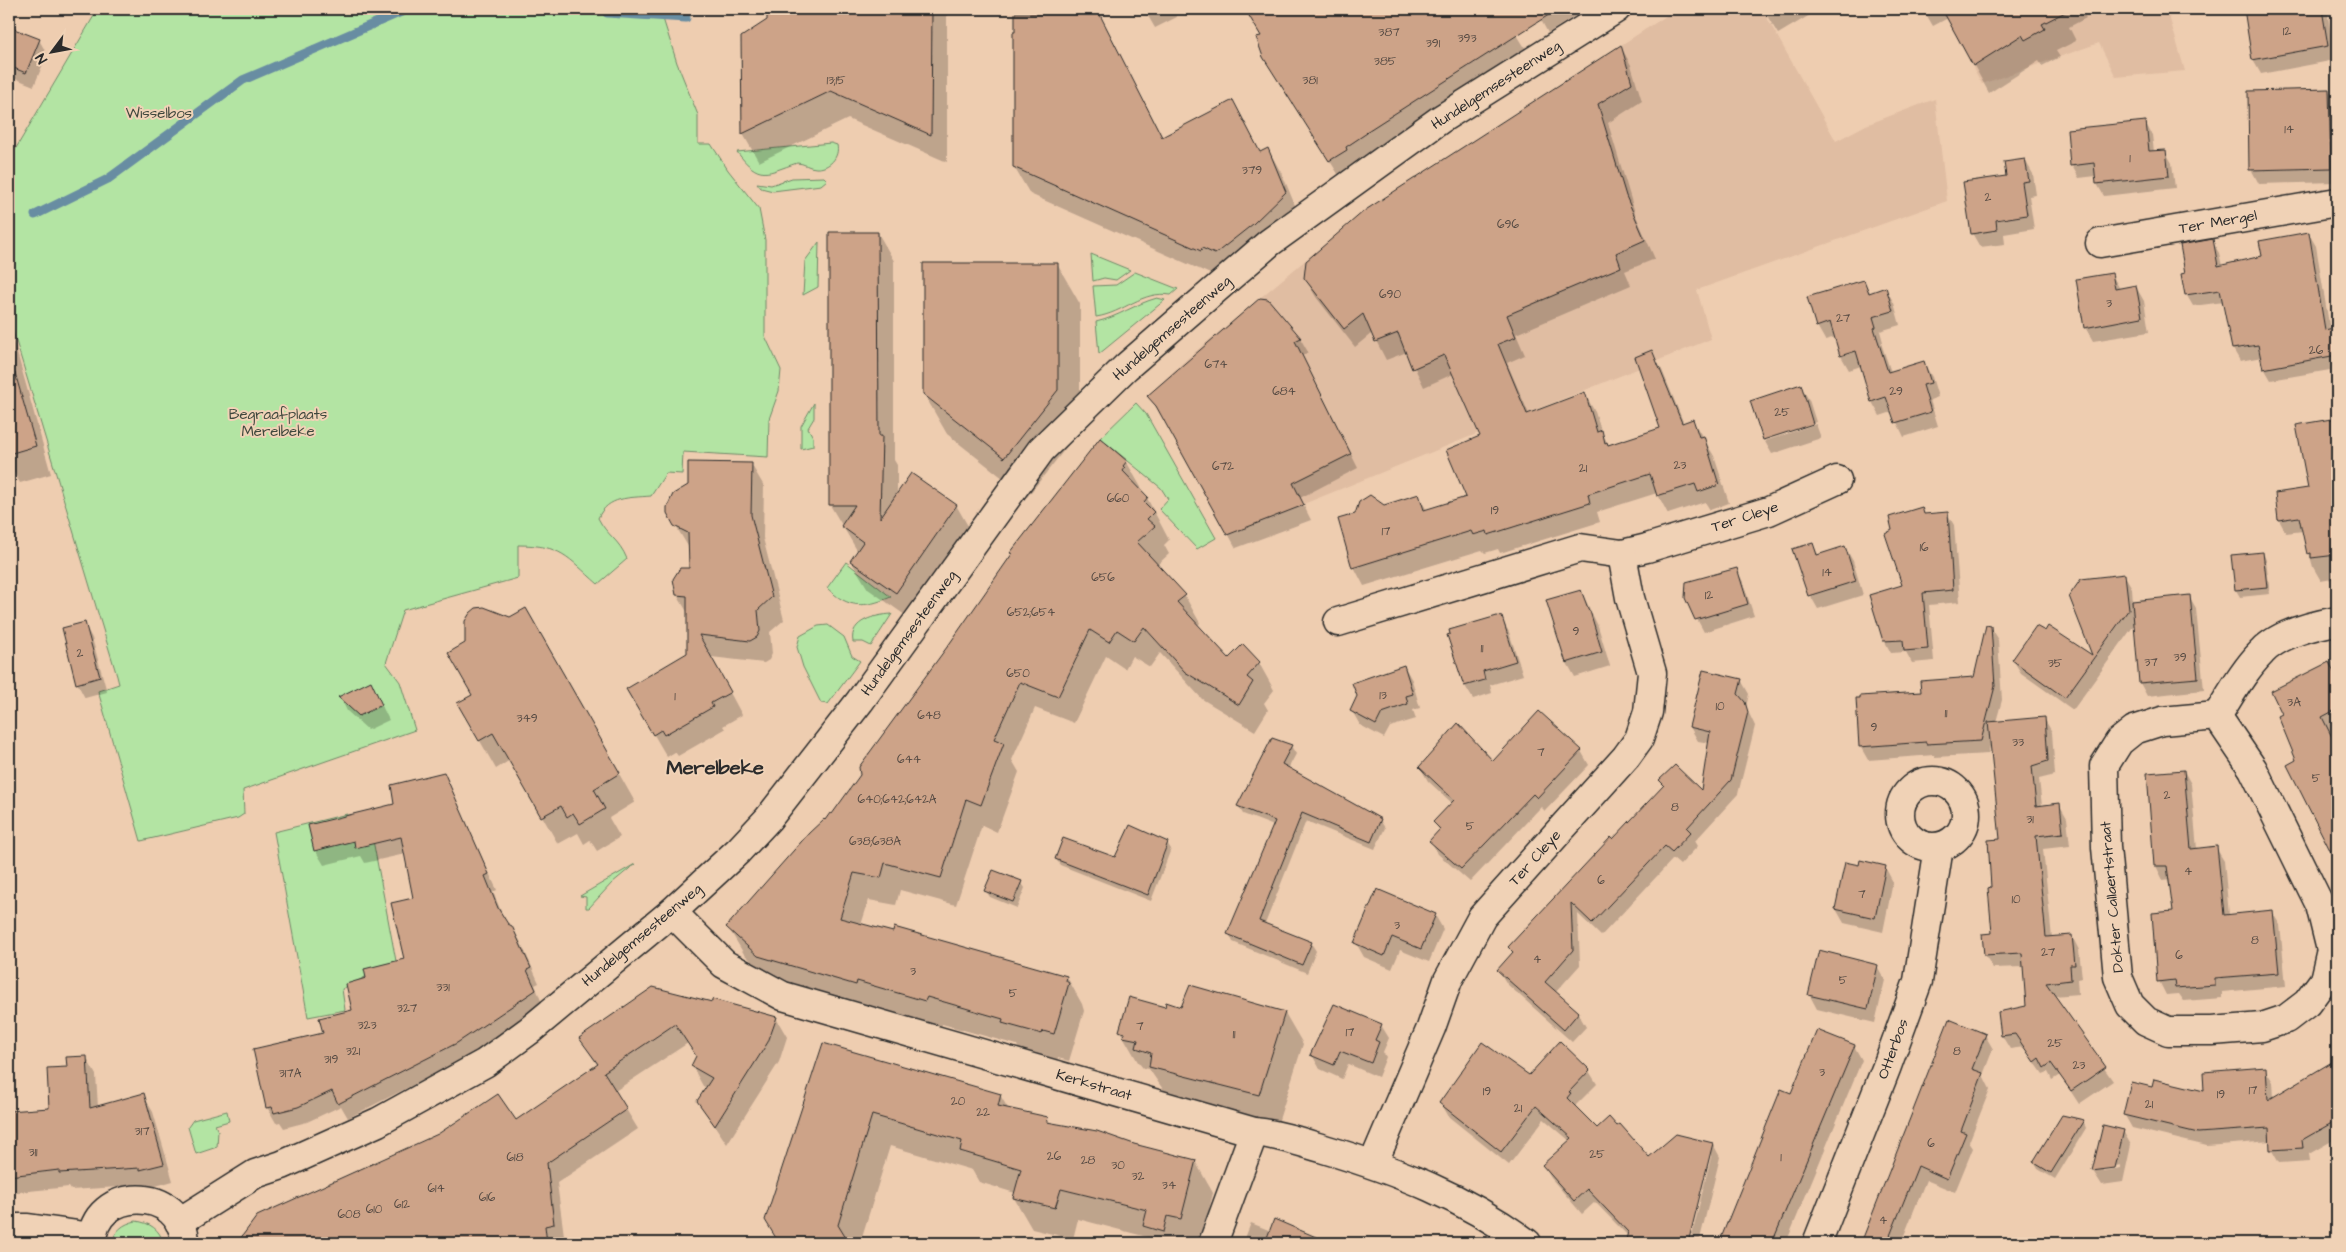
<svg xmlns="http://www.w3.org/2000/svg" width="2346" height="1252" font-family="'Architects Daughter',sans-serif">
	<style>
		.built { fill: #e0bda2 }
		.green { fill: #b3e4a3; stroke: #6f8867 }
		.shadow { fill: #0003; fill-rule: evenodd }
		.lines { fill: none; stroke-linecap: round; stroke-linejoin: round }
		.stream { stroke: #688da2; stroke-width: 9 }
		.building { fill: #cda388; stroke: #2b2b2b }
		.minor-casing { stroke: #2b2b2b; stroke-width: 31 }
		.major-casing { stroke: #2b2b2b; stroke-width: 31 }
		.minor { stroke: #f0d2b6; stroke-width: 28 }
		.major { stroke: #f0d2b6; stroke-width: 28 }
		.labels { text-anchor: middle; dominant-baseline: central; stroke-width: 4; stroke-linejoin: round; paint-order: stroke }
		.number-label { font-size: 12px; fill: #544942 }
		.street-label { font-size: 15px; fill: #2b2b2b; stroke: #f0d2b6 }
		.park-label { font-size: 15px; fill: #3f473d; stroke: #f0d2b6 }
		.district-label { font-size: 20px; font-weight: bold; fill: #2b2b2b; stroke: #f0d2b6 }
	</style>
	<rect width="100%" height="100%" fill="#eecdb0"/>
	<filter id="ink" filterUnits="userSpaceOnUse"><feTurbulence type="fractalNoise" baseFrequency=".02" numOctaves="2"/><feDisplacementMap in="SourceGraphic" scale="10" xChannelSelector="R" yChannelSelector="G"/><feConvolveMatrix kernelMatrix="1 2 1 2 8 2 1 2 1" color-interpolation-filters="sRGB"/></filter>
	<g filter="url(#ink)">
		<!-- built -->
		<g class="built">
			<path d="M 1677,9 L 1762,9 L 1836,141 L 1866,125 L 1935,99 L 1947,201 L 1697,290 L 1711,339 L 1227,535 L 1156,406 L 1147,396 L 1189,357 L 1367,209 Z"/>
			<path d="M 1941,9 L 2167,9 L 2185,71 L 2116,77 L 2099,43 L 1982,84 Z"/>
		</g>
		<!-- green -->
		<g class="green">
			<path d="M 98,9 L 660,9 L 677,63 L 698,115 L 698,144 L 711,144 L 728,170 L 759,209 L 765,240 L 765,336 L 781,370 L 779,391 L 769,419 L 768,457 L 683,452 L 682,474 L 666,473 L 651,496 C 629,498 608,496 598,518 C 607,536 619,539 627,559 L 598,584 C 567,557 562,545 518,545 L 518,578 L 403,610 L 386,663 L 400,682 L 415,730 L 243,790 L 244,814 L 238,818 L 141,841 L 98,691 L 119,684 L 117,676 L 9,318 L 9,160 Z"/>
			<path d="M 831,143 L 837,145 C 840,157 829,169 816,168 C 809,168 804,163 797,163 C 766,173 760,182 737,152 Z"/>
			<path d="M 824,177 L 827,180 L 821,185 L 773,191 L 761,188 L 757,183 L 771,185 L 792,178 Z"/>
			<path d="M 819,242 L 818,287 L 803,295 L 805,261 Z"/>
			<path d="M 1091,254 L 1130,270 L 1116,280 L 1104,278 L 1093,281 Z"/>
			<path d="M 1135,272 L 1178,289 L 1171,295 C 1142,290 1124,313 1096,317 L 1093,286 L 1116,285 Z"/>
			<path d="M 1157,298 L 1165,300 L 1099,354 L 1096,322 C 1118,317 1135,304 1157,298 Z"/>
			<path d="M 814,403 L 814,418 L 808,428 L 813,437 L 813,446 L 801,449 L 801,426 Z"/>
			<path d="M 1136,403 L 1146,414 L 1216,538 L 1197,549 L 1159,509 L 1168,499 L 1161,488 L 1100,438 Z"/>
			<path d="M 846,562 L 891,597 C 864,608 849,609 827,588 Z"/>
			<path d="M 892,614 L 871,646 L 863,642 L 853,642 C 849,620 876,615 892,614 Z"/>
			<path d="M 828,625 L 844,637 L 852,656 L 860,661 L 828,704 L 821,703 L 803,667 L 797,647 L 800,636 L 818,626 Z"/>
			<path d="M 347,814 L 349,840 L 372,835 L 396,961 L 342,989 L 345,1010 L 308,1017 L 274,832 Z"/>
			<path d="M 635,864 L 612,883 L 589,908 L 586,908 L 586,897 L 580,896 Z"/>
			<path d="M 227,1111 L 229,1121 L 215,1125 L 218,1131 L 217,1147 L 196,1154 L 188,1127 L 193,1120 Z"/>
			<path d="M 136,1221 C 150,1223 160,1229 163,1243 L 112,1243 C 115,1230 123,1224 136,1221 Z"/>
		</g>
		<!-- shadow -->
		<g class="shadow">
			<path d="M 769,9 L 947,9 L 947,162 L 848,119 L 759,162 L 743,134 L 742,38 L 769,21 Z"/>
			<path d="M 1144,9 L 1173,9 L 1177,17 L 1155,28 Z"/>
			<path d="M 1245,9 L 1309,9 L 1317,20 L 1335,9 L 1501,9 L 1532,59 L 1345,185 L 1264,56 L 1262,37 Z"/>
			<path d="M 1535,9 L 1586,9 L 1548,33 Z"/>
			<path d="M 1763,9 L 1820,9 L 1778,34 Z"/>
			<path d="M 1923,9 L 2081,9 L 2086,18 L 2069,27 L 2076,41 L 2056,51 L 2060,57 L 2042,66 L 2039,61 L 1989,93 L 1948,18 L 1933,26 Z"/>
			<path d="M 2244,9 L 2327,9 L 2335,60 L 2261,74 L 2253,60 Z"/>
			<path d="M 1098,14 L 1163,138 L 1261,153 L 1268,149 L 1283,176 L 1301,220 L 1217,277 L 1030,194 L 1014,167 Z"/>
			<path d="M 9,28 L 39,40 L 47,54 L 34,86 L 9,76 Z"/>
			<path d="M 1621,47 L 1631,65 L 1642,101 L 1608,123 L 1636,216 L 1655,259 L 1625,271 L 1631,285 L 1516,334 L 1525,355 L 1507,363 L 1529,414 L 1585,394 L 1595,412 L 1602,433 L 1609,446 L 1662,429 L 1651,352 L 1662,370 L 1684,424 L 1693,421 L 1714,456 L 1729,503 L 1710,510 L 1705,502 L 1668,514 L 1657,493 L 1597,512 L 1600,522 L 1500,553 L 1498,549 L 1485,553 L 1482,550 L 1364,586 L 1354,567 L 1384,506 L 1418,496 L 1427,510 L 1467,498 L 1481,436 L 1453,374 L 1424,387 L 1407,352 L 1386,360 L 1372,333 L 1355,347 L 1316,297 L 1305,278 Z"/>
			<path d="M 2329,90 L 2337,105 L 2337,182 L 2259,184 L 2251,169 Z"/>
			<path d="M 2145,122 L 2152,135 L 2154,152 L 2165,151 L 2172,163 L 2175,188 L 2104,196 L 2097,184 L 2096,176 L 2079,178 L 2072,166 L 2068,131 Z"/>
			<path d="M 2025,160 L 2033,174 L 2036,195 L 2029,196 L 2034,229 L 2004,234 L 2005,244 L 1980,247 L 1972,233 L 2007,177 Z"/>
			<path d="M 878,233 L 894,261 L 894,460 L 897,465 L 897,496 L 956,505 L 972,533 L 912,620 L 868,589 L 851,561 L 858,552 L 830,505 Z"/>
			<path d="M 2309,234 L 2316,246 L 2330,330 L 2337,329 L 2337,392 L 2333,385 L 2330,370 L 2271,380 L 2264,368 L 2262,357 L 2240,361 L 2233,349 L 2224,302 L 2193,306 L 2186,294 L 2186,274 L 2212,241 L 2219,253 L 2222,266 L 2263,257 Z"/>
			<path d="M 1057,264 L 1080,304 L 1080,430 L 1027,497 L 947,434 L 924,394 Z"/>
			<path d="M 2112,275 L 2120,289 L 2136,287 L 2144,301 L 2149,332 L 2093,341 L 2085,327 Z"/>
			<path d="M 1864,281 L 1871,294 L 1886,289 L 1894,303 L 1900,325 L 1880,331 L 1883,342 L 1881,343 L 1891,372 L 1923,362 L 1932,377 L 1938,397 L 1930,400 L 1938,426 L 1904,437 L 1892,412 L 1880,416 L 1872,402 L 1861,366 L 1849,370 L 1841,356 L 1836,337 L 1825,340 L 1817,326 Z"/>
			<path d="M 9,324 L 51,474 L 20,483 L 9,464 Z"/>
			<path d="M 1300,338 L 1308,352 L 1302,356 L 1358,468 L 1300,498 L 1311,520 L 1236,548 L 1165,419 L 1148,396 Z"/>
			<path d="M 1801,386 L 1809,400 L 1816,422 L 1765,438 L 1765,441 L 1816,424 L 1821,438 L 1772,454 L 1764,440 Z"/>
			<path d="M 2337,419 L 2337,578 L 2321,581 L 2313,567 L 2303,531 L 2286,533 L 2279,520 L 2309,489 L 2297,426 Z"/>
			<path d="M 1126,461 L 1142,489 L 1140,491 L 1147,498 L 1169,540 L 1164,545 L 1169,554 L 1157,565 L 1185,596 L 1200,623 L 1197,626 L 1229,660 L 1259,663 L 1274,690 L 1264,703 L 1268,710 L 1255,731 L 1202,699 L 1160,653 L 1150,667 L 1132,656 L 1125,669 L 1106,656 L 1074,723 L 1035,708 L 1012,760 L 1019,772 L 997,832 L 982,825 L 956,905 L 900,890 L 896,905 L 869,900 L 861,925 L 1067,977 L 1082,1004 L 1084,1011 L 1069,1061 L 1058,1058 L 1057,1061 L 1019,1050 L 1017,1045 L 942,1024 L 941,1028 L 775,983 L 744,954 L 728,927 L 832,816 L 1013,555 L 1011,553 Z"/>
			<path d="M 751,464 L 764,486 L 763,538 L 784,620 L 770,632 L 772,654 L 769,660 L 764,663 L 711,657 L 742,715 L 723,726 L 725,729 L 678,756 L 675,752 L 667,757 L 628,690 L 689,653 L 689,615 L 677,595 L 690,569 L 689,548 L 668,513 Z"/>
			<path d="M 1921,508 L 1925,515 L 1947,513 L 1954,525 L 1960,602 L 1929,605 L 1934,661 L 1912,663 L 1906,652 L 1891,653 L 1884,640 L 1903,586 L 1894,531 Z"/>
			<path d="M 1813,544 L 1819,556 L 1845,547 L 1853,561 L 1863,595 L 1818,609 L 1810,595 Z"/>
			<path d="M 2263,553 L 2266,560 L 2270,594 L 2240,597 L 2236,590 Z"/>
			<path d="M 1736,569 L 1743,582 L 1754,616 L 1704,632 L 1697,619 Z"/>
			<path d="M 2125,576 L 2132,588 L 2133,602 L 2189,597 L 2196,609 L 2204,690 L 2147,696 L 2140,683 L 2135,624 L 2073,710 L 2021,673 L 2013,660 L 2049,628 L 2095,658 L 2070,597 Z"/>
			<path d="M 1581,591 L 1598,626 L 1610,666 L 1575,677 L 1567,663 L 1548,601 Z"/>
			<path d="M 476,609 L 491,609 L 510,618 L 526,609 L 635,802 L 609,818 L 620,837 L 597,851 L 590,840 L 584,844 L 578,833 L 558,844 L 510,760 L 496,769 L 459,704 L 474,695 L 467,644 Z"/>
			<path d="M 1501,618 L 1509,632 L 1523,675 L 1490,685 L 1492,693 L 1473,699 L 1465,686 L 1449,636 Z"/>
			<path d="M 84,624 L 92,638 L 107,692 L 85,698 L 77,683 Z"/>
			<path d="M 1990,627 L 1998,640 L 2002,700 L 1996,722 L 2044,718 L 2052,732 L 2055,775 L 2039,779 L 2042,806 L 2059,804 L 2067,818 L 2070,846 L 2043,849 L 2052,938 L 2072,936 L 2079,950 L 2082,978 L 2077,979 L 2078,994 L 2054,996 L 2113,1081 L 2079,1104 L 2060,1075 L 2052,1080 L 2048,1072 L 2043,1074 L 2024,1047 L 2010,1049 L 2002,1036 L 2000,1013 L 2027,1007 L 2024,967 L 1993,968 L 1985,955 L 1994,935 L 1992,889 L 2001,840 L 1991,742 L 1988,754 L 1935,757 L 1934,755 L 1868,760 L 1860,746 L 1922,693 L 1975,678 Z"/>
			<path d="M 2337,659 L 2337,862 L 2289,765 L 2298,761 L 2284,715 L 2273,692 Z"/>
			<path d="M 1404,666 L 1412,680 L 1420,708 L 1413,710 L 1416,719 L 1390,727 L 1384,738 L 1360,725 L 1352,711 Z"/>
			<path d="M 1741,680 L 1749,694 L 1746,707 L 1755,726 L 1738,794 L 1695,841 L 1698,846 L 1680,865 L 1673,859 L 1601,936 L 1578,914 L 1580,965 L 1555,993 L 1578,1013 L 1586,1027 L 1572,1042 L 1507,984 L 1499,971 L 1513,953 L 1510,947 L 1664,786 L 1661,781 L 1702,792 L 1710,743 L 1698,741 L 1690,727 Z"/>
			<path d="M 370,682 L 389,720 L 368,730 L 347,711 L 340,697 Z"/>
			<path d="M 1539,713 L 1581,751 L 1589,765 L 1545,811 L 1541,807 L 1470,882 L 1438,854 L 1431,841 L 1440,831 L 1434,822 L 1452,803 L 1428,781 L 1420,767 L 1493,762 Z"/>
			<path d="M 1291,746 L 1296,754 L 1288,769 L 1380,820 L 1385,828 L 1375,849 L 1306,821 L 1265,924 L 1311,943 L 1316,951 L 1307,973 L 1233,942 L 1229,934 L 1274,826 L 1243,814 L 1238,806 Z"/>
			<path d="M 2184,771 L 2191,784 L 2197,849 L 2216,848 L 2224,861 L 2229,915 L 2272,912 L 2280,925 L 2286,986 L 2222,992 L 2222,998 L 2184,1001 L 2179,994 L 2166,995 L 2159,981 L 2174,913 L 2170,879 L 2163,880 L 2156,866 L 2148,774 Z"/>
			<path d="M 443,774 L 497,890 L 493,892 L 505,921 L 512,927 L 521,943 L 539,983 L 535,985 L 543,1006 L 466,1058 L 348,1118 L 341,1106 L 307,1122 L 284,1128 L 280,1122 L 276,1123 L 267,1107 L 324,1034 L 354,1011 L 368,979 L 405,960 L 414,899 L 405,854 L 365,863 L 361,856 L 324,865 L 315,850 L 396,805 Z"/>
			<path d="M 1167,843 L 1171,849 L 1151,901 L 1060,865 L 1056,859 L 1115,858 Z"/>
			<path d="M 1885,867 L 1893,882 L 1883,932 L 1844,923 L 1836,909 Z"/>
			<path d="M 1021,882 L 1025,888 L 1017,908 L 990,897 L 986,891 Z"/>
			<path d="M 1435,915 L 1443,929 L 1429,962 L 1400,950 L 1392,969 L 1364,957 L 1356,943 Z"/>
			<path d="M 1877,966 L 1885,980 L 1875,1023 L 1817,1009 L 1809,994 Z"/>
			<path d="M 653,988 L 776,1018 L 787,1037 L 779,1062 L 727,1144 L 698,1101 L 707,1088 L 703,1086 L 692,1066 L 697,1057 L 688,1043 L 615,1091 L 638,1129 L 557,1183 L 565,1243 L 239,1243 L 258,1217 L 516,1122 L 598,1066 L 580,1038 Z"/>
			<path d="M 1166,1008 L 1285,1013 L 1303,1044 L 1277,1126 L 1169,1098 L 1149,1069 L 1143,1068 L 1138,1062 L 1120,1031 Z"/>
			<path d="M 1950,1020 L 1985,1035 L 1993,1049 L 1983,1075 L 1990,1089 L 1969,1142 L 1973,1148 L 1955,1192 L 1926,1180 L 1901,1243 L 1862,1243 Z"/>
			<path d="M 1381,1025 L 1389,1038 L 1383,1052 L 1386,1057 L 1378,1077 L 1348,1064 L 1342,1079 L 1320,1069 L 1312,1055 Z"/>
			<path d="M 1561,1043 L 1589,1071 L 1597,1084 L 1576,1105 L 1576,1109 L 1597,1129 L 1649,1158 L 1713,1144 L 1720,1157 L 1699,1243 L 1690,1243 L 1712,1153 L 1710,1153 L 1687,1243 L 1627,1243 L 1629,1237 L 1595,1202 L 1582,1214 L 1551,1178 L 1543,1165 L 1570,1141 L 1544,1119 L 1509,1165 L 1449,1117 L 1441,1103 L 1529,1077 Z"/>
			<path d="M 823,1044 L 1000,1095 L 1009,1110 L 1047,1118 L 1051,1124 L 1195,1161 L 1213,1193 L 1201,1243 L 1154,1243 L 1151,1238 L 1078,1219 L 1073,1239 L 1032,1229 L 1014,1198 L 1015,1193 L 979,1182 L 972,1170 L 890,1146 L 860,1243 L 780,1243 L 767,1220 Z"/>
			<path d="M 1854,1046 L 1862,1060 L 1786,1243 L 1721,1243 L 1782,1090 L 1792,1095 Z"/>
			<path d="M 86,1057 L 96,1075 L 98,1107 L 143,1095 L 153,1112 L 173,1181 L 152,1187 L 150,1185 L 71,1190 L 69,1187 L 9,1193 L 9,1103 L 13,1112 L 51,1109 L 68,1068 Z"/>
			<path d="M 2337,1060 L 2337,1138 L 2309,1154 L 2310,1161 L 2279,1163 L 2271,1149 L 2271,1141 L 2207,1146 L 2132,1128 L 2124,1114 L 2153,1089 L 2205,1092 L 2265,1069 L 2273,1082 L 2274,1098 Z"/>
			<path d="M 2083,1121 L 2086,1128 L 2055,1179 L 2038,1169 L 2034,1162 Z"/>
			<path d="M 2104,1126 L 2123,1131 L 2131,1145 L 2123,1182 L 2102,1185 L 2093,1171 ZM 2121,1165 L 2121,1168 L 2104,1171 L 2104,1168 Z"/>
			<path d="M 1251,1223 L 1271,1231 L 1317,1239 L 1319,1243 L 1243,1243 Z"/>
		</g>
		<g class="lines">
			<!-- stream -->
			<g class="stream">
				<path d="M 604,9 L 607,13 L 686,18 L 685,9"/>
				<path d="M 35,215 L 108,179 L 243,80 L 408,9"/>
			</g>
		</g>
		<!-- building -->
		<g class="building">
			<path d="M 767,9 L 932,9 L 931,135 L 831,91 L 742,134 L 741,37 L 767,20 Z"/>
			<path d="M 1245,9 L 1558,9 L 1366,132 L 1367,133 L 1346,147 L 1347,150 L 1329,161 L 1263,57 L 1256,37 L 1261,36 Z"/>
			<path d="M 1942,9 L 2071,9 L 2042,24 L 2045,29 L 2025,40 L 2022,35 L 1973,66 Z"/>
			<path d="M 2244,9 L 2322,9 L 2328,46 L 2252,60 Z"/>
			<path d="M 1015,13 L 1099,13 L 1162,137 L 1233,100 L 1260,152 L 1268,148 L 1286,192 L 1253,224 L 1215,254 L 1202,248 L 1201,251 L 1013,167 L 1013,32 L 1015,32 Z"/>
			<path d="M 9,27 L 40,39 L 26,73 L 9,66 Z"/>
			<path d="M 1621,45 L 1632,83 L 1598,104 L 1626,196 L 1645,240 L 1616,253 L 1621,267 L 1507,315 L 1516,337 L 1498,344 L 1527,414 L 1585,392 L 1597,432 L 1602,430 L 1605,443 L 1607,442 L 1608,445 L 1660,428 L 1635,357 L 1652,350 L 1682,423 L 1693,419 L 1699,437 L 1704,436 L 1719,485 L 1698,492 L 1695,484 L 1657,496 L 1650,474 L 1588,494 L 1590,503 L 1488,535 L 1487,531 L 1473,535 L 1471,531 L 1352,568 L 1338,519 L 1355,514 L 1359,502 L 1370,495 L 1384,505 L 1419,494 L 1424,510 L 1466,497 L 1446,450 L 1480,436 L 1444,355 L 1412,369 L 1398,333 L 1375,342 L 1363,314 L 1344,329 L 1304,278 L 1306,261 L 1364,211 Z"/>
			<path d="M 2329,89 L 2331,168 L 2249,170 L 2248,91 Z"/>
			<path d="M 2146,121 L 2149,151 L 2166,150 L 2169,176 L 2096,184 L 2094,163 L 2070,166 L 2067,129 Z"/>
			<path d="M 2025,159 L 2029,181 L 2022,182 L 2027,215 L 1996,220 L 1997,230 L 1971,234 L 1963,182 L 2006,176 L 2004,162 Z"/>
			<path d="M 829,232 L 878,232 L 879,436 L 882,436 L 880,518 L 911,473 L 957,505 L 896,593 L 850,561 L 863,542 L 841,526 L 855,505 L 829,505 Z"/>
			<path d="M 2309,232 L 2325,330 L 2337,327 L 2337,355 L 2263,369 L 2258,345 L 2232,349 L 2220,290 L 2185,295 L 2181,274 L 2185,273 L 2180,245 L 2213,239 L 2218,266 L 2262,256 L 2259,241 Z"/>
			<path d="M 923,263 L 1058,263 L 1058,390 L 1004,458 L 923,394 Z"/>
			<path d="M 2112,273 L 2115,289 L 2136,285 L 2142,317 L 2084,328 L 2076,279 Z"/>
			<path d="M 1864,280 L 1869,293 L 1886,287 L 1893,311 L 1873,317 L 1876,327 L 1874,328 L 1888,372 L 1924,361 L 1931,383 L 1923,385 L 1931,412 L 1895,423 L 1886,397 L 1871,402 L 1856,351 L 1840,356 L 1830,322 L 1816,327 L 1807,297 Z"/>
			<path d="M 1260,298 L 1268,299 L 1301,338 L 1295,341 L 1351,454 L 1293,483 L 1304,505 L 1227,535 L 1156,406 L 1147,396 Z"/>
			<path d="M 15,373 L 36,446 L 9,454 L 9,374 Z"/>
			<path d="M 1801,384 L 1813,424 L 1763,440 L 1750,401 Z"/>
			<path d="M 2337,418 L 2337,555 L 2311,558 L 2311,553 L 2307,554 L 2299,517 L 2278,520 L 2275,493 L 2308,488 L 2296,425 Z"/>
			<path d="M 1100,438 L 1127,461 L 1123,466 L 1125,468 L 1123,471 L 1148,497 L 1144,502 L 1154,512 L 1147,519 L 1155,526 L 1137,542 L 1186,595 L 1177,602 L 1229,658 L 1243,644 L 1260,662 L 1247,677 L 1253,682 L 1239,705 L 1185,672 L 1144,627 L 1134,641 L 1117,630 L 1109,642 L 1090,630 L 1058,697 L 1020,682 L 994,739 L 1004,743 L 981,805 L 966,799 L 941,878 L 885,863 L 881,878 L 854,873 L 840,918 L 893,932 L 894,927 L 1067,976 L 1066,981 L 1069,983 L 1054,1034 L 1043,1031 L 1042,1034 L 1002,1023 L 1003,1019 L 927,997 L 925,1001 L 857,981 L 856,985 L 758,956 L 726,927 L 809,833 L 824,819 L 825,820 L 830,813 L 832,814 L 860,775 L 859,767 L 950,643 L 1012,554 L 1010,553 Z"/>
			<path d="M 688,462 L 752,463 L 751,515 L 772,597 L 758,610 L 760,631 L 757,637 L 750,641 L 699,635 L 731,692 L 711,703 L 713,707 L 664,735 L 661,730 L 653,735 L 626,689 L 687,653 L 687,596 L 676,595 L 673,579 L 680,568 L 689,568 L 688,533 L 674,526 L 667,513 L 667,507 L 673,494 L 688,485 Z"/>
			<path d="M 1922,507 L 1924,514 L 1948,512 L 1953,590 L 1923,593 L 1928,649 L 1904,651 L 1903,640 L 1883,641 L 1869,595 L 1902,585 L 1885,534 L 1892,530 L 1889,517 Z"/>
			<path d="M 1813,543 L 1817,555 L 1845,546 L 1856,581 L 1808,596 L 1792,549 Z"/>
			<path d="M 2263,552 L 2267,587 L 2235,590 L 2231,555 Z"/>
			<path d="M 1737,568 L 1748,604 L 1695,620 L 1685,598 L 1686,582 Z"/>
			<path d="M 2125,574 L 2129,609 L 2065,698 L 2012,660 L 2036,626 L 2045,631 L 2048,626 L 2092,655 L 2069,596 L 2081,579 Z"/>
			<path d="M 1581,590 L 1589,611 L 1590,611 L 1602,652 L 1566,663 L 1546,600 Z"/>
			<path d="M 2190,595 L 2198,678 L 2139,683 L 2132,601 Z"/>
			<path d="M 484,607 L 510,617 L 526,608 L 620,773 L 594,789 L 605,809 L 580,824 L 573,813 L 567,817 L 561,806 L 541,817 L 493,733 L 479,741 L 457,703 L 472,695 L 448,653 L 465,643 L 465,621 L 470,613 L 476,608 Z"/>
			<path d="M 1497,616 L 1502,617 L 1516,661 L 1483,671 L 1485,680 L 1464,686 L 1447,635 L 1450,634 L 1449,630 Z"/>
			<path d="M 85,622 L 100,677 L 76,684 L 62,628 Z"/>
			<path d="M 1986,625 L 1991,626 L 1995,686 L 1981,741 L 1926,744 L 1926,742 L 1859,747 L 1856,698 L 1860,698 L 1860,696 L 1921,692 L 1920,681 L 1974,677 Z"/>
			<path d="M 2329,662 L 2337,678 L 2337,709 L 2322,717 L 2337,747 L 2337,864 L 2287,765 L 2296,760 L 2278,716 L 2282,714 L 2271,691 Z"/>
			<path d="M 1404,665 L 1413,694 L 1406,696 L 1408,704 L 1382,713 L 1376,725 L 1350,711 L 1357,696 L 1352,683 Z"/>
			<path d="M 1703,670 L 1742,679 L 1738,694 L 1745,702 L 1748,712 L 1731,780 L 1687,828 L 1691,832 L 1672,852 L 1665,846 L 1592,923 L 1571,903 L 1573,950 L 1545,982 L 1579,1012 L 1564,1030 L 1497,970 L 1513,952 L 1508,947 L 1611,837 L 1613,839 L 1664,785 L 1659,780 L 1675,765 L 1701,790 L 1710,732 L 1689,727 Z"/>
			<path d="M 371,681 L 382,705 L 359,716 L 338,697 Z"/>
			<path d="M 1539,711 L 1582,750 L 1537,798 L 1533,794 L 1461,869 L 1429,841 L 1440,829 L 1433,822 L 1454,800 L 1419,767 L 1458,723 L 1493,761 Z"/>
			<path d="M 2045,717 L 2048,761 L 2032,766 L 2036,806 L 2060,803 L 2063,833 L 2036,836 L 2046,937 L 2072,935 L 2075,965 L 2070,965 L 2071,980 L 2046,983 L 2106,1067 L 2071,1091 L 2051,1063 L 2044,1068 L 2039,1058 L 2034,1062 L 2015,1034 L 2001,1036 L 1998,1012 L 2026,1006 L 2022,953 L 1984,955 L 1982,934 L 1992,933 L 1988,888 L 1991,887 L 1988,840 L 2000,839 L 1988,722 Z"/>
			<path d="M 1272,738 L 1292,745 L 1282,764 L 1381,819 L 1371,842 L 1302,813 L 1259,921 L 1312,942 L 1302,965 L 1227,934 L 1275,821 L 1237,806 Z"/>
			<path d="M 2184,770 L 2191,849 L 2217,846 L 2224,915 L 2273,910 L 2279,973 L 2215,978 L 2215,985 L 2175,988 L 2174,980 L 2157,982 L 2152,913 L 2173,911 L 2167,866 L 2154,866 L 2147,773 Z"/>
			<path d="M 444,772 L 489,874 L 485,876 L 498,908 L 508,924 L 512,926 L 531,968 L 527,970 L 536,990 L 457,1043 L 338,1104 L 332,1091 L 298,1107 L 274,1113 L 272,1107 L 266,1108 L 253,1049 L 323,1033 L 319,1018 L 352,1010 L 346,984 L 366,978 L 364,969 L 404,959 L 391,903 L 413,898 L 401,837 L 355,848 L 354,841 L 314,851 L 308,825 L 394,804 L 391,785 Z"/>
			<path d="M 1130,825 L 1168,842 L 1148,895 L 1055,859 L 1063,838 L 1115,857 Z"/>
			<path d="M 1860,860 L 1886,866 L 1875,918 L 1835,909 L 1845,862 L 1859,865 Z"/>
			<path d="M 993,870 L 1022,881 L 1013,902 L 984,891 Z"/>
			<path d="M 1377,889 L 1436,914 L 1421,949 L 1392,937 L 1384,956 L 1354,943 Z"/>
			<path d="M 1819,950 L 1878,965 L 1868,1009 L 1808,995 Z"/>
			<path d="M 1190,985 L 1285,1012 L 1259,1095 L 1149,1067 L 1151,1053 L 1136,1048 L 1138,1040 L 1123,1037 L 1124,1033 L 1119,1031 L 1129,997 L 1165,1007 L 1166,1002 L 1181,1007 Z"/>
			<path d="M 653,987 L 712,1002 L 712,999 L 777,1017 L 768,1042 L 715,1126 L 697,1101 L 712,1078 L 691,1066 L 696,1056 L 675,1024 L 604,1072 L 627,1109 L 547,1163 L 554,1224 L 545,1226 L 547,1243 L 237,1243 L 257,1216 L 438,1134 L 498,1094 L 516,1120 L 598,1064 L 579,1038 Z"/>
			<path d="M 1334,1004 L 1382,1024 L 1375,1040 L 1379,1042 L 1371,1063 L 1340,1051 L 1334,1065 L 1310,1055 Z"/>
			<path d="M 1949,1019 L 1986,1034 L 1972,1069 L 1983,1073 L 1961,1131 L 1966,1133 L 1947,1179 L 1918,1166 L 1887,1243 L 1861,1243 Z"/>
			<path d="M 1817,1030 L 1855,1045 L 1772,1243 L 1719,1243 L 1781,1089 L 1791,1093 Z"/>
			<path d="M 1560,1041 L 1590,1070 L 1569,1092 L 1571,1093 L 1567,1098 L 1597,1128 L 1609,1117 L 1617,1126 L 1620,1124 L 1649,1157 L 1676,1134 L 1713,1143 L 1688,1243 L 1625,1243 L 1628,1232 L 1587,1189 L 1574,1201 L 1542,1165 L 1572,1138 L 1536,1106 L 1501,1152 L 1439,1103 L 1482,1042 L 1529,1075 Z"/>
			<path d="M 823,1043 L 1001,1094 L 998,1106 L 1048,1117 L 1047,1122 L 1097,1131 L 1134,1144 L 1196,1160 L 1181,1219 L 1167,1216 L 1163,1232 L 1143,1226 L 1147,1210 L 1061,1189 L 1055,1208 L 1013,1198 L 1021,1169 L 960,1151 L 962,1141 L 872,1115 L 838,1225 L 849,1243 L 779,1243 L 765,1220 Z"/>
			<path d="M 87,1056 L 90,1108 L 144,1093 L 164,1164 L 140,1170 L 140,1168 L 59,1173 L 59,1170 L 9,1176 L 9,1111 L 49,1108 L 47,1068 L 67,1067 L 66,1057 Z"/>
			<path d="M 2337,1059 L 2337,1120 L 2302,1140 L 2303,1148 L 2270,1150 L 2269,1128 L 2198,1133 L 2123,1115 L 2131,1082 L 2152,1087 L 2154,1079 L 2204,1091 L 2203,1072 L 2266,1067 L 2268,1100 Z"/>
			<path d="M 2062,1115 L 2084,1120 L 2051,1173 L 2033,1162 Z"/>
			<path d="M 2103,1125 L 2124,1130 L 2115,1168 L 2092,1171 Z"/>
			<path d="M 1274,1219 L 1330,1243 L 1265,1243 Z"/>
		</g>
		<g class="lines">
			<!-- minor casing -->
			<g class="minor-casing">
				<g id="minor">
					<path d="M 2100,243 L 2337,202"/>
					<path d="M 1338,622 L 1580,548 L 1622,554 L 1647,548 L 1769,511 L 1837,480"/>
					<path d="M 2217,716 L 2253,769 L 2320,905 L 2331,950 L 2324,980 L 2307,1003 L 2286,1019 L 2262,1027 L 2212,1031 L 2168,1031 L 2146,1021 L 2130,1005 L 2118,977 L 2106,847 L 2104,766 L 2119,742 L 2134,730 L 2162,721 Z"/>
					<path d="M 2217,716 C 2231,694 2244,670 2262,652 C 2278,634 2314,625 2337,621"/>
					<circle cx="1933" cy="814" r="33"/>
					<path d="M 672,912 L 724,964 L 783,996 L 1254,1132 C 1277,1134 1301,1142 1324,1149 C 1398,1171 1464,1197 1527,1243"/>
					<path d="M 1373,1164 L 1431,1028 L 1448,980 L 1482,917 L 1626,757 L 1639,739 L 1648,712 L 1652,673 L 1630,598 L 1622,554"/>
					<path d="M 1213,1243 L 1254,1132"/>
					<path d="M 1817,1243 L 1887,1066 L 1918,981 L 1939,847"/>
				</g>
			</g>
			<!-- major casing -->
			<g class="major-casing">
				<g id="major">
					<path d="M 179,1222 L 255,1174 L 282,1165 L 378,1122 L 485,1063 L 530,1030 L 672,912 L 738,851 L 768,819 L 860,701 L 1041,450 L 1126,367 L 1269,243 L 1441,119 L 1616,9"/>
					<path d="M 9,1228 L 28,1228 L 92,1237"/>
					<path d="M 92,1243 C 92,1185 184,1185 185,1243"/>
				</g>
			</g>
			<!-- minor -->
			<use href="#minor" class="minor"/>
			<!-- major -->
			<use href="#major" class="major"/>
		</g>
	</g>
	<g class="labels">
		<!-- number labels -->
		<g class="number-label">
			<text x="2287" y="31">12</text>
			<text x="1389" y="32">387</text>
			<text x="1467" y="38">393</text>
			<text x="1433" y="43">391</text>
			<text x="1385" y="61">385</text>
			<text x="836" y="80">13;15</text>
			<text x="1310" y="80">381</text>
			<text x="2289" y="129">14</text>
			<text x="2130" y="158">1</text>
			<text x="1252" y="170">379</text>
			<text x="1988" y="197">2</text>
			<text x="1508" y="224">696</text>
			<text x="1390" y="294">690</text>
			<text x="2109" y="303">3</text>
			<text x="1843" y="318">27</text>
			<text x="2316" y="350">26</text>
			<text x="1216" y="364">674</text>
			<text x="1284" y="391">684</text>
			<text x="1896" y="391">29</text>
			<text x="1782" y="412">25</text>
			<text x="1680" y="465">23</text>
			<text x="1223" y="466">672</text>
			<text x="1583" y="468">21</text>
			<text x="1118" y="498">660</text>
			<text x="1495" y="510">19</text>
			<text x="1386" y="531">17</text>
			<text x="1924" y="547">16</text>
			<text x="1827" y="572">14</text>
			<text x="1103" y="577">656</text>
			<text x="1709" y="595">12</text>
			<text x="1031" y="612">652;654</text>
			<text x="1576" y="631">9</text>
			<text x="1482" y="648">11</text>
			<text x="80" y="653">2</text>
			<text x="2180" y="657">39</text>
			<text x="2151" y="662">37</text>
			<text x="2055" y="663">35</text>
			<text x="1018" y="673">650</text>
			<text x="1383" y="695">13</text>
			<text x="675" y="696">1</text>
			<text x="2294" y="702">3A</text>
			<text x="1720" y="706">10</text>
			<text x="1946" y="713">11</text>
			<text x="929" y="715">648</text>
			<text x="527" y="718">349</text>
			<text x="1874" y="727">9</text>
			<text x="2018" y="742">33</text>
			<text x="1541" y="752">7</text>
			<text x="909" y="759">644</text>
			<text x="2316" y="778">5</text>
			<text x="2167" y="795">2</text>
			<text x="897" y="799">640;642;642A</text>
			<text x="1675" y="807">8</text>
			<text x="2030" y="819">31</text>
			<text x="1470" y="826">5</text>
			<text x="875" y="841">638;638A</text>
			<text x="2188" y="871">4</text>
			<text x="1601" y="880">6</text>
			<text x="1862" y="894">7</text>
			<text x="2016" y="899">10</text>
			<text x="1397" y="925">3</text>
			<text x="2255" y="940">8</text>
			<text x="2048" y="952">27</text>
			<text x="2179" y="955">6</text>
			<text x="1537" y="959">4</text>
			<text x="913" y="971">3</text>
			<text x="1843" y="980">5</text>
			<text x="443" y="987">331</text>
			<text x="1013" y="993">5</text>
			<text x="407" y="1008">327</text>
			<text x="367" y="1025">323</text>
			<text x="1140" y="1026">7</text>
			<text x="1350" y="1032">17</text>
			<text x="1234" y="1034">11</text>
			<text x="2055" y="1043">25</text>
			<text x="353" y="1051">321</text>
			<text x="1957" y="1051">8</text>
			<text x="331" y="1059">319</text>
			<text x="2079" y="1065">23</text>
			<text x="1822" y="1072">3</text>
			<text x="290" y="1073">317A</text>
			<text x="2253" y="1090">17</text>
			<text x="1487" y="1091">19</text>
			<text x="2221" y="1094">19</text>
			<text x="958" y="1101">20</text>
			<text x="2149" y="1104">21</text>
			<text x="1518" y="1108">21</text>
			<text x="983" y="1112">22</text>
			<text x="142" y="1131">317</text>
			<text x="1931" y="1143">6</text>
			<text x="33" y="1152">311</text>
			<text x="1597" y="1154">25</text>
			<text x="1054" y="1156">26</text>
			<text x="515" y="1157">618</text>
			<text x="1781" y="1157">1</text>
			<text x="1088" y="1160">28</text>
			<text x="1118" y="1165">30</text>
			<text x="1138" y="1176">32</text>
			<text x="1169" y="1185">34</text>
			<text x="436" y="1188">614</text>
			<text x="487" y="1197">616</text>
			<text x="402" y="1204">612</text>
			<text x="374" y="1209">610</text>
			<text x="349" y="1214">608</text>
			<text x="1883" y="1220">4</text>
		</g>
		<!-- street labels -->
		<g class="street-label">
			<text transform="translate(1496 85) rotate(-33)">Hundelgemsesteenweg</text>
			<text transform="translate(2218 222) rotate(-10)">Ter Mergel</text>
			<text transform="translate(1172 328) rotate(-41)">Hundelgemsesteenweg</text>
			<text transform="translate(1745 517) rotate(-18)">Ter Cleye</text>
			<text transform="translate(909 633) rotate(-54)">Hundelgemsesteenweg</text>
			<text transform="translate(1535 858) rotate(-48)">Ter Cleye</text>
			<text transform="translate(2112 897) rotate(-95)">Dokter Callaertstraat</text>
			<text transform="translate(642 935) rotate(-40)">Hundelgemsesteenweg</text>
			<text transform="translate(1893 1049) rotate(-70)">Otterbos</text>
			<text transform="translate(1094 1085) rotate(16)">Kerkstraat</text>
		</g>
		<!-- park labels -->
		<g class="park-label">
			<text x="159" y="113">Wisselbos</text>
			<text x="278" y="414">Begraafplaats<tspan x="278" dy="17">Merelbeke</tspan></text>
		</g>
		<!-- district labels -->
		<g class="district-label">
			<text x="715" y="768">Merelbeke</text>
		</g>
	</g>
	<!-- margin -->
	<rect width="2346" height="1252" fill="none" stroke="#f0d2b6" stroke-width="30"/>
	<rect x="15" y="15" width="2316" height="1222" fill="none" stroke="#2b2b2b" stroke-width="2" filter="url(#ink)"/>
	<!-- north arrow -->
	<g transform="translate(52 52) rotate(238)" stroke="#f0d2b6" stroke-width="4" paint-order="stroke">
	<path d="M0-4L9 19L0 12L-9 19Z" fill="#2b2b2b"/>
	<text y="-8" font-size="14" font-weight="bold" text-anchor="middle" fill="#2b2b2b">N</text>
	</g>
</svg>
